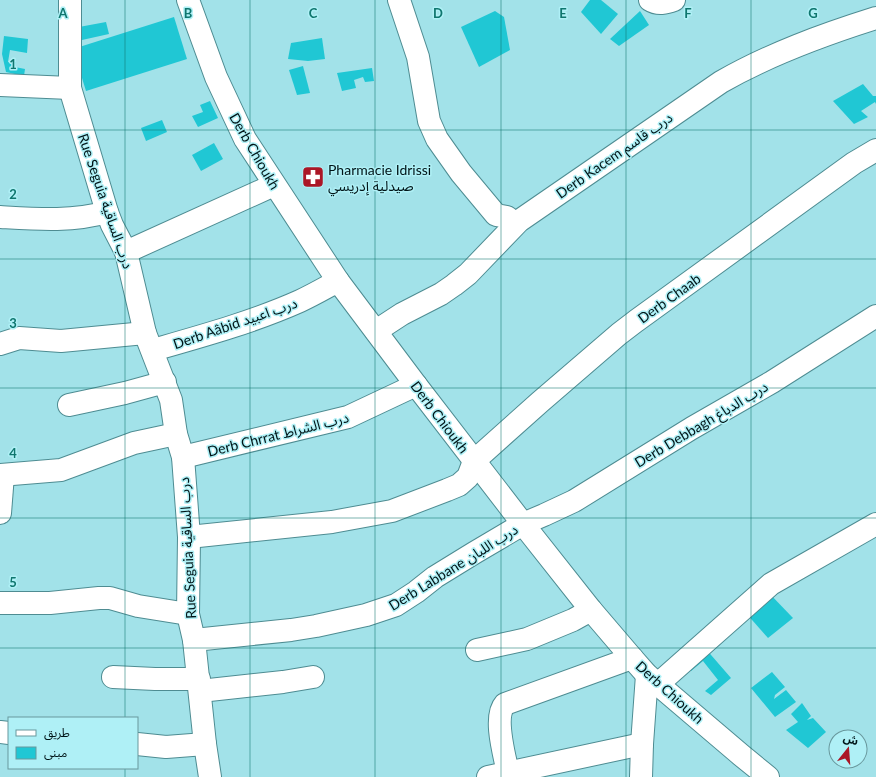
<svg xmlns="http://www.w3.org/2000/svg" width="876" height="777" font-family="Lato,'Noto Sans Arabic',sans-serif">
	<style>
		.building { fill: #20c7d4 }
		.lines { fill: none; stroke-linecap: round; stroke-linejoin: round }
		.minor-casing { stroke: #4e8c92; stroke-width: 24 }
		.minor { stroke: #fff; stroke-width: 22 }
		.grid { fill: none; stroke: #0f766e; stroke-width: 1; stroke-opacity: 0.55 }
		.labels { text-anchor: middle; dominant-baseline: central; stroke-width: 3; stroke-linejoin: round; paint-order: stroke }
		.street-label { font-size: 14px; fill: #001417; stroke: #aff0f6 }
		.poi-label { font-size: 14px; fill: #001417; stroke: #aff0f6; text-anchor: start }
		.grid-label { font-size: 13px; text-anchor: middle; font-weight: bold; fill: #0f766e; stroke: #aff0f6; stroke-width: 3; stroke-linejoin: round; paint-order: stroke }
	</style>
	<rect width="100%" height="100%" fill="#a2e2e9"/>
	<!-- building -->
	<g class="building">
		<path d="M 590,0 L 601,0 L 618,14 L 601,34 L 581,12 Z"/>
		<path d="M 495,11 L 504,17 L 510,50 L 479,67 L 461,27 Z"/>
		<path d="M 640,11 L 649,25 L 619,46 L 610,39 Z"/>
		<path d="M 174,17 L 187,59 L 86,91 L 73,49 Z"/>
		<path d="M 106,22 L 109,34 L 82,40 L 79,27 Z"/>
		<path d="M 4,36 L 28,39 L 27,53 L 10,50 L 8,62 L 16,62 L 15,67 L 25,69 L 24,76 L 6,72 L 2,54 Z"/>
		<path d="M 322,38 L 325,59 L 308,61 L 288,59 L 291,43 Z"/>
		<path d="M 303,66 L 310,93 L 297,95 L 289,70 Z"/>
		<path d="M 372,68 L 374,81 L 365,82 L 363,77 L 354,80 L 356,88 L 342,91 L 337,73 Z"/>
		<path d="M 863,84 L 873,96 L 876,96 L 876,104 L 875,102 L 861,111 L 868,117 L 854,124 L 833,101 Z"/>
		<path d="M 210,101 L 218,118 L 198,127 L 192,116 L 203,112 L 200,105 Z"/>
		<path d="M 162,120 L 167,132 L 146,141 L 141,128 Z"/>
		<path d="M 214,143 L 223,159 L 201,171 L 192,155 Z"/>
		<path d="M 767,591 L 793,618 L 768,638 L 745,612 Z"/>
		<path d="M 705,648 L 731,678 L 711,695 L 705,691 L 718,680 L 703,661 L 691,671 L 685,664 Z"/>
		<path d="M 772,672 L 785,687 L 775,695 L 774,699 L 786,690 L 796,702 L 775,717 L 751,688 Z"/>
		<path d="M 802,703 L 811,716 L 807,720 L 813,718 L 826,732 L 808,748 L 786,730 L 798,722 L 791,714 Z"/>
	</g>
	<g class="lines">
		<!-- minor casing -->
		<g class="minor-casing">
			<g id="minor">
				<path d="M 70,0 L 70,88 L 107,212 L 112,225 L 126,252 L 145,333 L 171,400 L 176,434 L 183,457 L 189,537 L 188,614 L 194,640 L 205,744 L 210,777"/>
				<path d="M 188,0 L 216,77 L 245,139 L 338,281 L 416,385 L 523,524 L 591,610 L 632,658 L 647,675 L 741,755 L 768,777"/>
				<path d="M 399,0 L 418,57 L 429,121 L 437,139 L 461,173 L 496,215 L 507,217 L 515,224"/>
				<path d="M 650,0 C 658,5 666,3 674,0"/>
				<path d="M 0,85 L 70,88"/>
				<path d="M 0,217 C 35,219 73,222 107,212"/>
				<path d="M 126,252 L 274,185"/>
				<path d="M 376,331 L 402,314 L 441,294 L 454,285 L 468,274 L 519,221 L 721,82 C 770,54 822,35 876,18"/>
				<path d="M 0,344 L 19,338 L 61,341 L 145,333"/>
				<path d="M 153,350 C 202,336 253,322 300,301 C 313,295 325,288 338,281"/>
				<path d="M 69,405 L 125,393 L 165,382"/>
				<path d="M 183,457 L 348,417 L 416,385"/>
				<path d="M 0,475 L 61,470 L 134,443 L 176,434"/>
				<path d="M 0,513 L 3,475"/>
				<path d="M 189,537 L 332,522 L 392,511 L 447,490 L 459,485 L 468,477 L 474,461 L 540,402 L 619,334 L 636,321 L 854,163 L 876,150"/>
				<path d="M 0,603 L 50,603 L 99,598 L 110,598 L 138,606 L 188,614"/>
				<path d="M 194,640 L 291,630 L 316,626 L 366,615 L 396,605 L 416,592 L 435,577 L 474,553 L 523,524 L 544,515 L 574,501 L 692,428 L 772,382 L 876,316"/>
				<path d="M 477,650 L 527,639 L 573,620 L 591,610"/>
				<path d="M 113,677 L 155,679 L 199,679"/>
				<path d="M 658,684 L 771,584 L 876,524"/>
				<path d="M 200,691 L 283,682 L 313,677"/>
				<path d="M 0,732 L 9,733"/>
				<path d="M 137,744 L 166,747 L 205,744"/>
				<path d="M 508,773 C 505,757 493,717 505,704 L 632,658"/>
				<path d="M 488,777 L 642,744"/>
				<path d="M 641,777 L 642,744 L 647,675"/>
			</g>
		</g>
		<!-- minor -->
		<use href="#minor" class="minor"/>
	</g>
	<!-- grid -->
	<path class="grid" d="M 125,0 L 125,718M 250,0 L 250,777M 375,0 L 375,777M 501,0 L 501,777M 626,0 L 626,777M 751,0 L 751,777M 0,130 L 876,130M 0,259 L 876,259M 0,388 L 876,388M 0,518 L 876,518M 0,648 L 876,648M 125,768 L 125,777"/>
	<!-- icons -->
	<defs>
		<g id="pharmacy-square" transform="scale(1.15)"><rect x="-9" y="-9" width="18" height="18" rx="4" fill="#ab1626" stroke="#aff0f6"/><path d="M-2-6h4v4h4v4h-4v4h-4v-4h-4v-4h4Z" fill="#fff"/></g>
	</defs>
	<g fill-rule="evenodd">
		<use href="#pharmacy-square" x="313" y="177"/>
	</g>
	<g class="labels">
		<!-- street labels -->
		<g class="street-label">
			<text transform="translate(255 151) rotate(60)">Derb Chioukh</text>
			<text transform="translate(614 155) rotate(-35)">Derb Kacem درب قاسم</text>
			<text transform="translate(106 201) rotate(71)">Rue Seguia درب الساقية</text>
			<text transform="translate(669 298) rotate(-36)">Derb Chaab</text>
			<text transform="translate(235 323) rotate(-19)">Derb Aâbid درب اعبيد</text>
			<text transform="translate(440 417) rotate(53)">Derb Chioukh</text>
			<text transform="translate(701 424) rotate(-31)">Derb Debbagh درب الدباغ</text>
			<text transform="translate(278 434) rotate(-14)">Derb Chrrat درب الشراط</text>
			<text transform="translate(187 548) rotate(-93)">Rue Seguia درب الساقية</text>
			<text transform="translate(453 567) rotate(-32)">Derb Labbane درب اللبان</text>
			<text transform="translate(670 692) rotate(42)">Derb Chioukh</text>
		</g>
		<!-- poi labels -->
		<g class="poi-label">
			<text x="328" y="169">Pharmacie Idrissi<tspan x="328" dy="16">صيدلية إدريسي</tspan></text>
		</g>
	</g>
	<g class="grid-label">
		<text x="63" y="18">A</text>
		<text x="188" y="18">B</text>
		<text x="313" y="18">C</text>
		<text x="438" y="18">D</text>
		<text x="563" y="18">E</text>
		<text x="688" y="18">F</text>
		<text x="813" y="18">G</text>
		<text x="13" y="69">1</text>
		<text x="13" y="199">2</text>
		<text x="13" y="328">3</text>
		<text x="13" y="458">4</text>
		<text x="13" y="587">5</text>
	</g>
	<!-- legend -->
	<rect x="8" y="717" width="130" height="52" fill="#aff0f6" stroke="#69989d"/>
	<rect x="16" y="730" width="20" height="6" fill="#ffffff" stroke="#69989d"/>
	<text x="44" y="737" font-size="12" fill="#001417">طريق</text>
	<rect x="16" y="747" width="20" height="12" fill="#20c7d4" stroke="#69989d"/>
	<text x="44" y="757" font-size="12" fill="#001417">مبنى</text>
	<!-- north arrow -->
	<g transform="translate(848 749) rotate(17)"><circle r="19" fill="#aff0f6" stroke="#69989d"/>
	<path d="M0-3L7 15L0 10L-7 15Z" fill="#ab1626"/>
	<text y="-6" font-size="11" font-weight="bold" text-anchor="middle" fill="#001417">ش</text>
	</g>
</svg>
